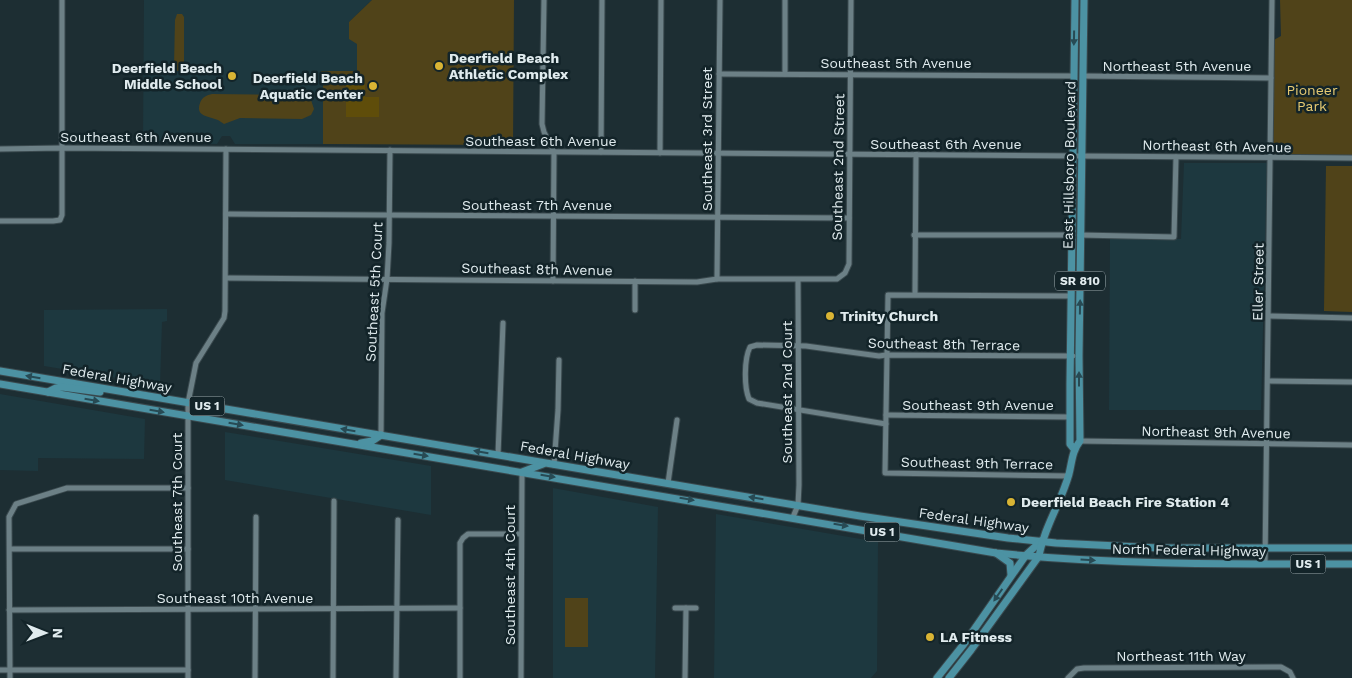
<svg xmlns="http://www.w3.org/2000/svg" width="1352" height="678" font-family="'Work Sans',sans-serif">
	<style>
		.built { fill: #1d383f }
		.green { fill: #504319 }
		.water { fill: #5f4d0a }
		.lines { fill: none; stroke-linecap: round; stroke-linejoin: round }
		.minor-casing { stroke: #3a494e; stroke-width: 7 }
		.major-casing { stroke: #3a494e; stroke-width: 9 }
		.minor { stroke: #6c8086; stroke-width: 5 }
		.major { stroke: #4c92a3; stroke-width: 7 }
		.oneway { fill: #274a54 }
		.poi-dot { fill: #d9b434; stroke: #132429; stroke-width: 2 }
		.labels { text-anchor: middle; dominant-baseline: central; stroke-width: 5; stroke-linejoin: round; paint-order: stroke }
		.shield { fill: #132429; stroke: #a2afb3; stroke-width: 1 }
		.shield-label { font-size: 12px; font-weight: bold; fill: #e0ebee }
		.poi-label { font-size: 14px; font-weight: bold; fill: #e0ebee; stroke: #132429; text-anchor: start }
		.street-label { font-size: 14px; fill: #e0ebee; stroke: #132429 }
		.park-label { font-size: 14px; fill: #e6ca72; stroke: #132429 }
	</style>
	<rect width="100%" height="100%" fill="#1d2e33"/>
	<!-- built -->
	<g class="built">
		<path d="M 144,0 L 372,0 L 349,22 L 357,44 L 357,71 L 321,72 L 323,80 L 323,144 L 235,144 L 230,136 L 222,136 L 217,144 L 182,143 L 180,140 L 169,141 L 143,141 Z"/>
		<path d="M 1184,163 L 1267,163 L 1261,410 L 1109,410 L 1110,239 L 1181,239 Z"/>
		<path d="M 167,309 L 167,321 L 162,322 L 160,385 L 44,366 L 44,310 Z"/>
		<path d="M 0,394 L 145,419 L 144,459 L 38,458 L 38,471 L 0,470 Z"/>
		<path d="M 225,432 L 431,466 L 431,515 L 225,480 Z"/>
		<path d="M 553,488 L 658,507 L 655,678 L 553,678 Z"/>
		<path d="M 716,514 L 878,542 L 877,671 L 871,678 L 714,678 Z"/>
	</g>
	<!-- green -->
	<g class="green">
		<path d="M 372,0 L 514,0 L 513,145 L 323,144 L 323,80 L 321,80 L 321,71 L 357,71 L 357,44 L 349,39 L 349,22 Z"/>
		<path d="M 1280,0 L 1352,0 L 1352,156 L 1271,158 L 1272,41 L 1281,36 Z"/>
		<path d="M 177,14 L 182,14 L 184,17 L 184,65 L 180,71 L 176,71 L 174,66 L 175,20 Z"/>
		<path d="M 212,94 L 304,95 L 311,100 L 314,109 L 311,115 L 302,119 L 240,118 L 224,124 C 222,123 220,121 218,120 C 209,116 195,117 200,103 C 202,97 207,95 212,94 Z"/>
		<path d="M 1326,166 L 1352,166 L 1352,312 L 1324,311 Z"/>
		<rect x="565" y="598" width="23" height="49"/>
	</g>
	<!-- water -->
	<path class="water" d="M 346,77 L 365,77 L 365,97 L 379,97 L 379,117 L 346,117 Z"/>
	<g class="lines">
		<!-- minor casing -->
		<g class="minor-casing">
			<g id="minor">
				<path d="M 544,0 L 542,124 L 544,132 L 554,152 L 553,281"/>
				<path d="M 719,74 L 1073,76"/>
				<path d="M 785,74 L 785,0"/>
				<path d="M 1083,76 L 1271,78"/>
				<path d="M 0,149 L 62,148 L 1352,158"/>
				<path d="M 601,152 L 602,0"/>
				<path d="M 660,153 L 661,0"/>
				<path d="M 226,214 L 849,218"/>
				<path d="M 0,221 L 53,221 L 60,220 L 62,215 L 62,0"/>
				<path d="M 914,235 L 1071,235"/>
				<path d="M 1080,235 L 1174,237 L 1176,157"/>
				<path d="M 226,278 L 697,282 L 717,279 L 837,279 L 845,273 L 849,264 L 851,0"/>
				<path d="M 717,279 L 720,0"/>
				<path d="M 915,294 L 916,154"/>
				<path d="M 635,310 L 635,281"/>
				<path d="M 1269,316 L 1352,318"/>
				<path d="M 1268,381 L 1352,382"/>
				<path d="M 886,415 L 1070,417"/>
				<path d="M 886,424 L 757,403 L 749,399 C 744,387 744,359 750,347 L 757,345 L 806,346 L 879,356 L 886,355 L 1073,356"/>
				<path d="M 381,435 L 382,313 L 387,279 L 389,243 L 390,150"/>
				<path d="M 1080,441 L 1352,445"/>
				<path d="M 498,455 L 503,323"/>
				<path d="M 554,465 L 558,410 L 559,360"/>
				<path d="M 1069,476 L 885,473 L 888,295 L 1071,296"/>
				<path d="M 668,483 L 677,420"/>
				<path d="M 793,517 L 798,505 L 799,485 L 798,280"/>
				<path d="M 10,549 L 188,549"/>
				<path d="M 1265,564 L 1272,0"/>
				<path d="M 675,608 L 696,608"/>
				<path d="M 9,610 L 460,608"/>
				<path d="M 0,670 L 188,670"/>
				<path d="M 10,678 L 9,517 L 16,504 L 67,488 L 188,488"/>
				<path d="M 188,678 L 188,403 L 196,363 L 224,318 L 225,311 L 226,149"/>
				<path d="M 255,678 L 256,517"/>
				<path d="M 333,678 L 334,501"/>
				<path d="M 396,678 L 398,520"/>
				<path d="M 460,678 L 460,543 L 463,538 L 468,534 L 521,534"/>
				<path d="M 521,678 L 522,472"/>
				<path d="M 685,678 L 686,608"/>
				<path d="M 1068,678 L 1077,669 L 1084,668 L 1281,667 L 1290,672 L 1293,678"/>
			</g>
		</g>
		<!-- major casing -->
		<g class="major-casing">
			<g id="major">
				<path d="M 0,371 L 860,516 L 1008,538 L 1056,543 L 1159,548 L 1352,548"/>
				<path d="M 0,384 L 996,553 C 1115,565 1233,564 1352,564"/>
				<path d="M 48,392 L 56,388 L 62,387 L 100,392"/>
				<path d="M 361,443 L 372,441 L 381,435"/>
				<path d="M 1074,449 L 1070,444 L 1070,384 L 1075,0"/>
				<path d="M 522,472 L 543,464"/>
				<path d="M 996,553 L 1010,563 L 1011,575"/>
				<path d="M 937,678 L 964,644 L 1026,555 L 1041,541"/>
				<path d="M 949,678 L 971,650 L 1039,556 C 1044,527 1061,503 1069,474 C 1072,462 1072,451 1080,441 L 1079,356 L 1084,0"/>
			</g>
		</g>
		<!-- minor -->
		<use href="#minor" class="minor"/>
		<!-- major -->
		<use href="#major" class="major"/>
	</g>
	<!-- one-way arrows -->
	<defs><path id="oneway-solid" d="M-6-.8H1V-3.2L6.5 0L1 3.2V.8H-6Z" transform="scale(1.25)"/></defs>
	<g class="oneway">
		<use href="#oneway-solid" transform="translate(1074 38) rotate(91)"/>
		<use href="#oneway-solid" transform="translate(1080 307) rotate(-89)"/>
		<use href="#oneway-solid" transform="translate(33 377) rotate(-170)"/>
		<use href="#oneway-solid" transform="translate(1079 379) rotate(-90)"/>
		<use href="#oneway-solid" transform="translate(92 400) rotate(10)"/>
		<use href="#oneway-solid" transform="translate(157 411) rotate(10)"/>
		<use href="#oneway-solid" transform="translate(236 424) rotate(10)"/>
		<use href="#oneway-solid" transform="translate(348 430) rotate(-170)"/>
		<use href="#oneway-solid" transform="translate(481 452) rotate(-170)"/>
		<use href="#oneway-solid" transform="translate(421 455) rotate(9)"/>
		<use href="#oneway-solid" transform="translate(548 476) rotate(9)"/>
		<use href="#oneway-solid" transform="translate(756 498) rotate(-171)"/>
		<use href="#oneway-solid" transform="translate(687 499) rotate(10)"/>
		<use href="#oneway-solid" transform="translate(841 525) rotate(9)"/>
		<use href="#oneway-solid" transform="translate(1088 560) rotate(4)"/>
		<use href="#oneway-solid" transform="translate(998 595) rotate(125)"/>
	</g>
	<!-- markers -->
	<g class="poi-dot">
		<circle cx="439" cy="66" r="5"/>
		<circle cx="232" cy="76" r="5"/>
		<circle cx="373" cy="86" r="5"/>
		<circle cx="830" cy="316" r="5"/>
		<circle cx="1011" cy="502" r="5"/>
		<circle cx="930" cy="637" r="5"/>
	</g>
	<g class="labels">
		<!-- shield labels -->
		<g class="shield">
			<rect x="1055" y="271.5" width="50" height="19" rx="4"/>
			<rect x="189.5" y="396.5" width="35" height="19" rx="4"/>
			<rect x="864.5" y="522.5" width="35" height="19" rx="4"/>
			<rect x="1290.5" y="554.5" width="35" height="19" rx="4"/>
		</g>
		<g class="shield-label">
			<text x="1080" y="281">SR 810</text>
			<text x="207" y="406">US 1</text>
			<text x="882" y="532">US 1</text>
			<text x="1308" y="564">US 1</text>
		</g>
		<!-- poi labels -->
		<g class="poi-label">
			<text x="449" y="58">Deerfield Beach<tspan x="449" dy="16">Athletic Complex</tspan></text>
			<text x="222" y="68" text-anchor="end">Deerfield Beach<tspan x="222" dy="16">Middle School</tspan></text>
			<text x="363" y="78" text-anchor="end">Deerfield Beach<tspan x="363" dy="16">Aquatic Center</tspan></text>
			<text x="840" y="316">Trinity Church</text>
			<text x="1021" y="502">Deerfield Beach Fire Station 4</text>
			<text x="940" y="637">LA Fitness</text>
		</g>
		<!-- street labels -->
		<g class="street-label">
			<text x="896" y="63">Southeast 5th Avenue</text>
			<text x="1177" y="66">Northeast 5th Avenue</text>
			<text x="136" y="137">Southeast 6th Avenue</text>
			<text transform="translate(707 139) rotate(-90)">Southeast 3rd Street</text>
			<text x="541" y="141">Southeast 6th Avenue</text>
			<text x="946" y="144">Southeast 6th Avenue</text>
			<text transform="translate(1217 146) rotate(1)">Northeast 6th Avenue</text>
			<text transform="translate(1069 165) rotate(-89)">East Hillsboro Boulevard</text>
			<text transform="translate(838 167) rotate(-89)">Southeast 2nd Street</text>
			<text x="537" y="205">Southeast 7th Avenue</text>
			<text transform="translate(537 269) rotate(1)">Southeast 8th Avenue</text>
			<text transform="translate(1258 282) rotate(-89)">Eller Street</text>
			<text transform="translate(374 292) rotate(-87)">Southeast 5th Court</text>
			<text transform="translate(944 344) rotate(1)">Southeast 8th Terrace</text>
			<text transform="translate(117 378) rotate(10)">Federal Highway</text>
			<text transform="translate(787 392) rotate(-90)">Southeast 2nd Court</text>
			<text x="978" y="405">Southeast 9th Avenue</text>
			<text transform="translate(1216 432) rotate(1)">Northeast 9th Avenue</text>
			<text transform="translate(575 455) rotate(10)">Federal Highway</text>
			<text transform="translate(977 463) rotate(1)">Southeast 9th Terrace</text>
			<text transform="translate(177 502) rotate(-90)">Southeast 7th Court</text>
			<text transform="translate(974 520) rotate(8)">Federal Highway</text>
			<text transform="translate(1189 550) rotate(1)">North Federal Highway</text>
			<text transform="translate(510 575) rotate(-90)">Southeast 4th Court</text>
			<text x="235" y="598">Southeast 10th Avenue</text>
			<text x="1181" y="656">Northeast 11th Way</text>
		</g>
		<!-- park labels -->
		<g class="park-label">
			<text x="1312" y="90">Pioneer<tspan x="1312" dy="16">Park</tspan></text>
		</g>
	</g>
	<!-- north arrow -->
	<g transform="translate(45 633) rotate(91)" stroke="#132429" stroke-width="4" paint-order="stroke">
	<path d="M0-4L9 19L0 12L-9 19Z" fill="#e0ebee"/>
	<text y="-8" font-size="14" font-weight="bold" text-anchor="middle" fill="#e0ebee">N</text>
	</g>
</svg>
